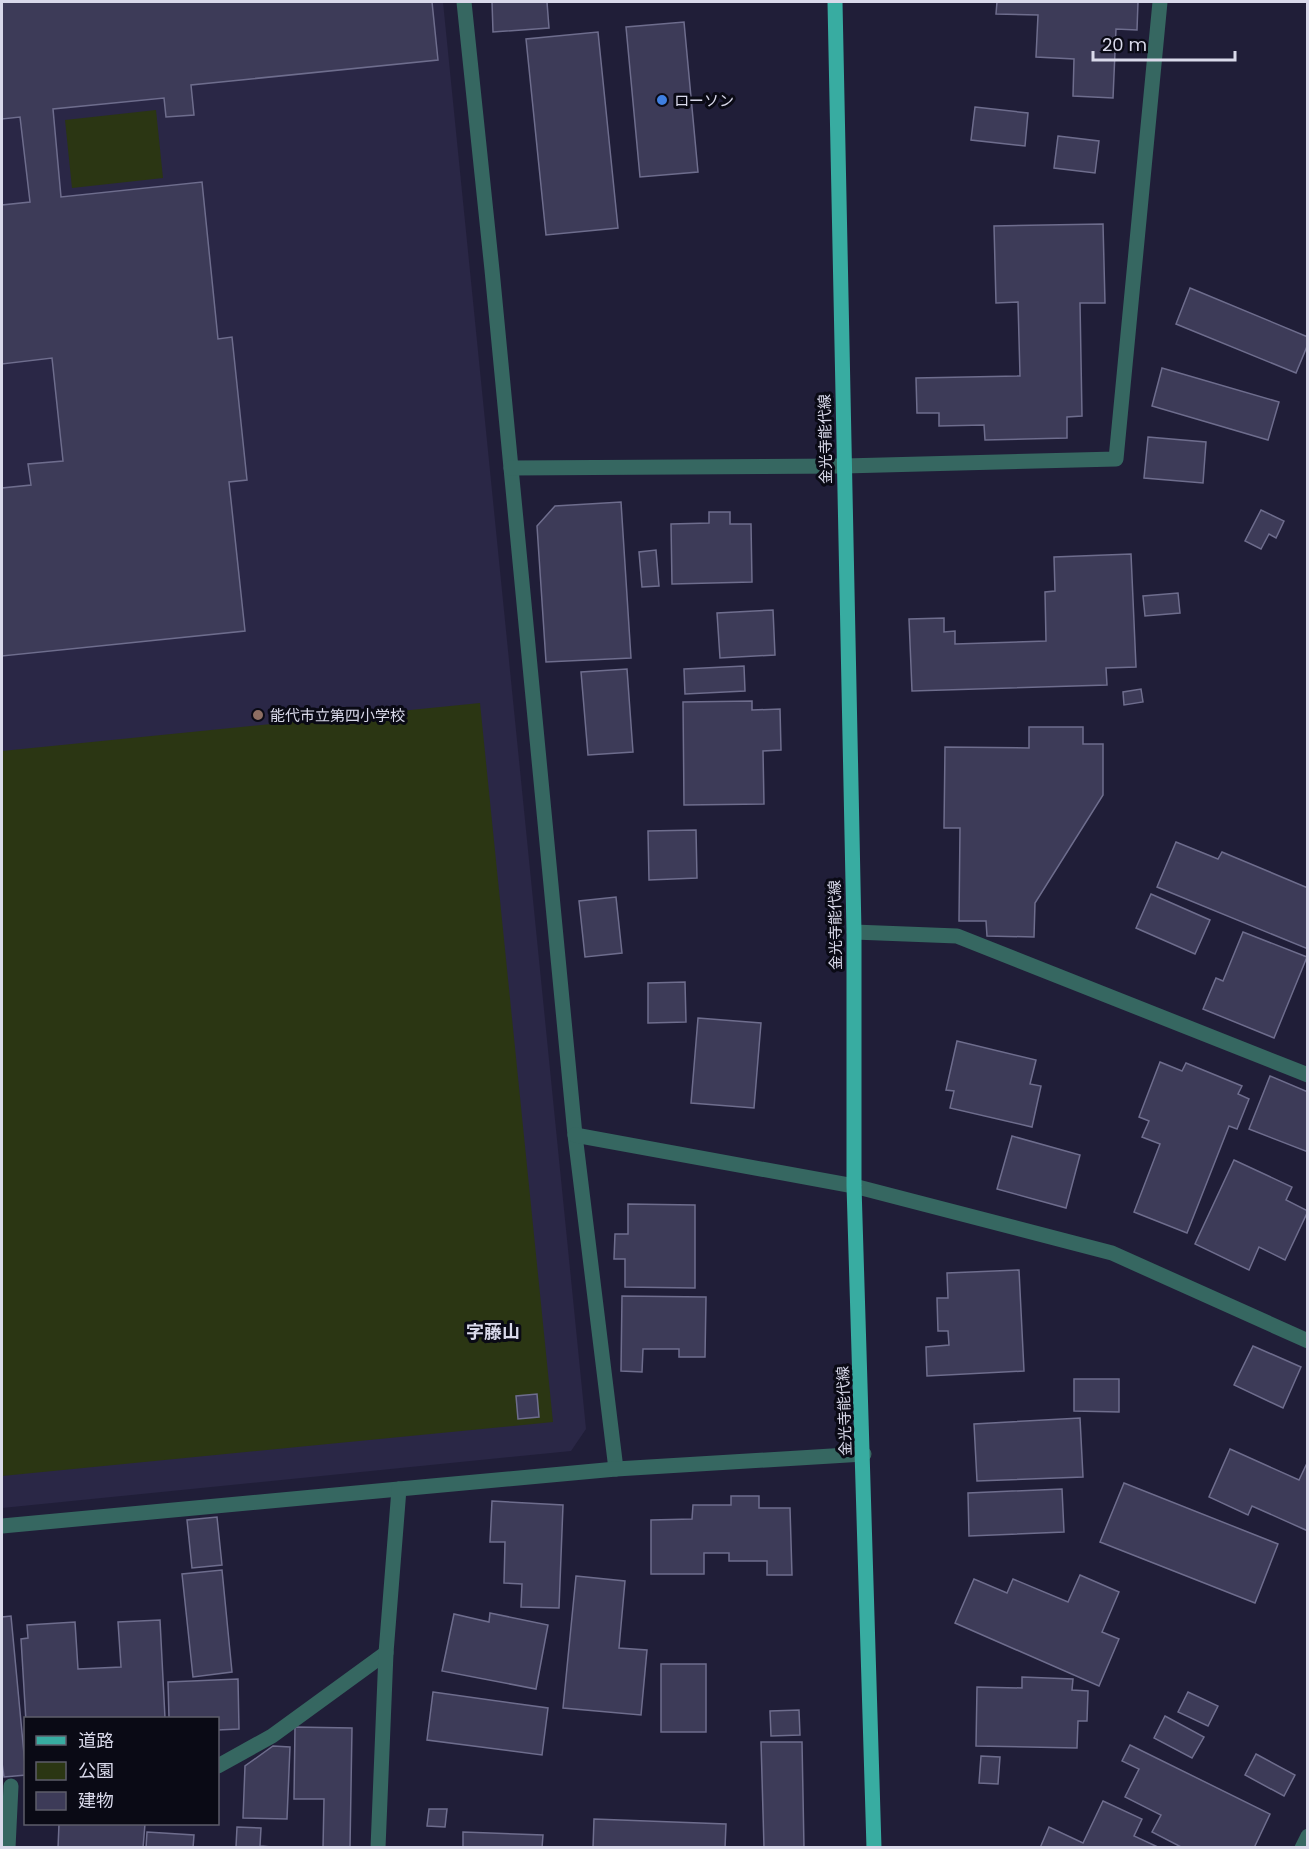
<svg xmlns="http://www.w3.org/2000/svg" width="1309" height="1849" font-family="Poppins,'Noto Sans JP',sans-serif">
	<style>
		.built { fill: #2a2746 }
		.green { fill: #2b3613 }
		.building { fill: #3d3b58; stroke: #6e6d8d; stroke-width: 1.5 }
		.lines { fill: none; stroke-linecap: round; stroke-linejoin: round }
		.minor { stroke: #366761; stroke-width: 15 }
		.major { stroke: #38aca1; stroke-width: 15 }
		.shop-dot { fill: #3f7fe0; stroke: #0a0a15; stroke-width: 2 }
		.education-dot { fill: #8d6e63; stroke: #0a0a15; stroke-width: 2 }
		.labels { text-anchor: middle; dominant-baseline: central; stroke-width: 6; stroke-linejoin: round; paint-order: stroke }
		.poi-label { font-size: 15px; fill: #d9d9ea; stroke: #0a0a15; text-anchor: start }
		.street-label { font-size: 15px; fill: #d9d9ea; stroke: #0a0a15 }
		.quarter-label { font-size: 18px; font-weight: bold; fill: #d9d9ea; stroke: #0a0a15 }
	</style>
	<rect width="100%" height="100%" fill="#201e38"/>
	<!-- built -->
	<path class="built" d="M 2,2 L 443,2 L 586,1429 L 571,1451 L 2,1508 Z"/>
	<!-- green -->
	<g class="green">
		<path d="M 156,110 L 163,178 L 72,188 L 65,120 Z"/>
		<path d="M 480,703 L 553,1422 L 2,1476 L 2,751 Z"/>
	</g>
	<!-- building -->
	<g class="building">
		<path d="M 2,2 L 432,2 L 438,60 L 191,85 L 194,115 L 166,117 L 164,98 L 53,109 L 61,197 L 202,182 L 218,339 L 232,337 L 247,480 L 229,482 L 245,631 L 2,656 L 2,488 L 31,485 L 28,464 L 63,461 L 52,358 L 2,364 L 2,205 L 30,202 L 20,117 L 2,119 Z"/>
		<path d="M 492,2 L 547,2 L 549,28 L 493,32 Z"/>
		<path d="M 997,2 L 1138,2 L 1137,30 L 1116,29 L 1113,98 L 1073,96 L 1074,59 L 1036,57 L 1038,15 L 996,14 Z"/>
		<path d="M 684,22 L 698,172 L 640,177 L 626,27 Z"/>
		<path d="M 598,32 L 618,228 L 546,235 L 526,39 Z"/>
		<path d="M 975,107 L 1028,113 L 1025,146 L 971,140 Z"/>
		<path d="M 1058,136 L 1099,141 L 1095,173 L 1054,168 Z"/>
		<path d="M 1103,224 L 1105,303 L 1080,303 L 1082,416 L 1067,417 L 1067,438 L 985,440 L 984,425 L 939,426 L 939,413 L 917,413 L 916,378 L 1020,376 L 1018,302 L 996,303 L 994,226 Z"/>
		<path d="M 1190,288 L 1308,337 L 1308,344 L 1296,373 L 1176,324 Z"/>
		<path d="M 1162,368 L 1279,402 L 1268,440 L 1152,406 Z"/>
		<path d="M 1148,437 L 1206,442 L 1203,483 L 1144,478 Z"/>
		<path d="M 621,502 L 631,658 L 546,662 L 537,526 L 555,506 Z"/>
		<path d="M 1261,510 L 1284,521 L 1276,538 L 1269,534 L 1261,549 L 1245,541 Z"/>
		<path d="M 709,512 L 730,512 L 730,524 L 751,524 L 752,582 L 672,584 L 671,524 L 709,523 Z"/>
		<path d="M 656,550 L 659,586 L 642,587 L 639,552 Z"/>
		<path d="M 1131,554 L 1136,667 L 1106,668 L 1107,685 L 912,691 L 909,619 L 944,618 L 944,632 L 955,631 L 955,644 L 1046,641 L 1045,592 L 1055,591 L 1054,557 Z"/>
		<path d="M 1178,593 L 1180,613 L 1145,616 L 1143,596 Z"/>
		<path d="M 773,610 L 775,655 L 720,658 L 717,613 Z"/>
		<path d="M 744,666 L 745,691 L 685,694 L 684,669 Z"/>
		<path d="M 627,669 L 633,752 L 588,755 L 581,672 Z"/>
		<path d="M 1141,689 L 1143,702 L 1124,705 L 1123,692 Z"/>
		<path d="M 752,701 L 752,710 L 780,709 L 781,750 L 763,751 L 764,804 L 684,805 L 683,702 Z"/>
		<path d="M 1029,727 L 1083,727 L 1083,744 L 1103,744 L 1103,795 L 1035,903 L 1034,937 L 987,936 L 986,921 L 959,921 L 960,828 L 944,828 L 945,747 L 1029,748 Z"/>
		<path d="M 696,830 L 697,878 L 649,880 L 648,831 Z"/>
		<path d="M 1176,842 L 1218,859 L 1222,852 L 1308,888 L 1308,949 L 1157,887 Z"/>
		<path d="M 1151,894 L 1210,920 L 1195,954 L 1136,928 Z"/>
		<path d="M 616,897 L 622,953 L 585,957 L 579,901 Z"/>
		<path d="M 1243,932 L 1307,957 L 1274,1038 L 1203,1009 L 1216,978 L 1223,981 Z"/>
		<path d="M 685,982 L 686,1022 L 648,1023 L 648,983 Z"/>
		<path d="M 698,1018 L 761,1023 L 754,1108 L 691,1103 Z"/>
		<path d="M 957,1041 L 1036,1060 L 1030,1084 L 1041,1086 L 1032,1127 L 950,1108 L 954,1091 L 946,1090 Z"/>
		<path d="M 1160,1062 L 1182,1071 L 1186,1063 L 1242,1086 L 1238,1094 L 1249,1099 L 1237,1129 L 1229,1126 L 1187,1233 L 1134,1212 L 1160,1144 L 1142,1137 L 1149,1121 L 1139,1117 Z"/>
		<path d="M 1270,1076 L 1308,1092 L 1308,1152 L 1249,1129 Z"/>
		<path d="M 1012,1136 L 1080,1155 L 1066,1208 L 997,1189 Z"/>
		<path d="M 1234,1160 L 1292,1187 L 1286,1200 L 1308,1211 L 1285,1260 L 1259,1247 L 1249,1270 L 1195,1244 Z"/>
		<path d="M 628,1204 L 695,1205 L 695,1288 L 625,1287 L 625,1259 L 614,1259 L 615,1234 L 628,1234 Z"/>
		<path d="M 1019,1270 L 1024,1371 L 927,1376 L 926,1347 L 949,1345 L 948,1331 L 938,1331 L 937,1298 L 948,1298 L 947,1273 Z"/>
		<path d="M 622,1296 L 706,1297 L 705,1357 L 679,1357 L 679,1349 L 643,1349 L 642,1372 L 621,1371 Z"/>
		<path d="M 1253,1346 L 1301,1367 L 1283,1408 L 1234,1385 Z"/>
		<path d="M 1074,1379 L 1119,1379 L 1119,1412 L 1074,1411 Z"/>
		<path d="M 537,1394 L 539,1417 L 518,1419 L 516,1396 Z"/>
		<path d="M 1080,1418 L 1083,1477 L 977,1481 L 974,1424 Z"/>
		<path d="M 1230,1449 L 1299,1480 L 1308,1461 L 1308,1531 L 1252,1506 L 1248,1515 L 1209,1497 Z"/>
		<path d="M 1124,1483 L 1278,1544 L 1255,1603 L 1100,1542 Z"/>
		<path d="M 1062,1489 L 1064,1532 L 969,1536 L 968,1493 Z"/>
		<path d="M 731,1496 L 759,1496 L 759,1508 L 790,1508 L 792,1575 L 767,1575 L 767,1561 L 729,1561 L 729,1553 L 704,1553 L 704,1574 L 651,1574 L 651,1520 L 692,1519 L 693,1505 L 731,1505 Z"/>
		<path d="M 492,1501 L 563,1505 L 559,1608 L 521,1607 L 522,1584 L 504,1583 L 505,1542 L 490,1542 Z"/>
		<path d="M 217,1517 L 222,1565 L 192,1568 L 187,1520 Z"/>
		<path d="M 222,1570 L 232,1672 L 193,1677 L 182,1574 Z"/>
		<path d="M 1080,1575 L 1119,1592 L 1102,1632 L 1119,1639 L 1099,1686 L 955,1623 L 974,1579 L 1007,1593 L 1013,1579 L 1068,1602 Z"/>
		<path d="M 576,1576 L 625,1581 L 619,1648 L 647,1650 L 641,1715 L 563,1708 Z"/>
		<path d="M 490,1613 L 548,1625 L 536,1689 L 442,1671 L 454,1614 L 489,1622 Z"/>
		<path d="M 11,1616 L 26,1775 L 4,1777 L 2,1763 L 2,1617 Z"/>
		<path d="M 160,1620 L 165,1718 L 26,1718 L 26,1722 L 21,1639 L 28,1638 L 27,1625 L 75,1622 L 78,1669 L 121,1667 L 118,1622 Z"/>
		<rect x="661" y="1664" width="45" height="68"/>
		<path d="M 1022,1677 L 1073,1679 L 1072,1690 L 1088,1691 L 1087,1721 L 1078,1721 L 1077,1748 L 976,1746 L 977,1687 L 1022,1688 Z"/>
		<path d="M 238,1679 L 239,1729 L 218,1730 L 218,1718 L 169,1718 L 168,1682 Z"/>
		<path d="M 433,1692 L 548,1708 L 542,1755 L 427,1740 Z"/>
		<path d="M 1188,1692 L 1218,1706 L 1208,1726 L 1178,1712 Z"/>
		<path d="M 799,1710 L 800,1735 L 771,1736 L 770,1711 Z"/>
		<path d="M 1165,1716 L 1204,1737 L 1192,1758 L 1154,1738 Z"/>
		<path d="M 295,1727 L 352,1728 L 350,1848 L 323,1848 L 324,1799 L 294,1799 Z"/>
		<path d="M 761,1742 L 802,1742 L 804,1848 L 764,1848 Z"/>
		<path d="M 1130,1745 L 1270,1814 L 1254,1848 L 1183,1848 L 1152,1832 L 1161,1815 L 1125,1797 L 1139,1769 L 1122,1761 Z"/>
		<path d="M 273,1746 L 290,1747 L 287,1819 L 243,1818 L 245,1766 Z"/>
		<path d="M 1256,1754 L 1295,1775 L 1284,1796 L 1245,1775 Z"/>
		<path d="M 981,1756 L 1000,1757 L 998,1784 L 979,1783 Z"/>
		<path d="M 1103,1801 L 1142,1819 L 1134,1836 L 1160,1848 L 1040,1848 L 1049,1827 L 1083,1843 Z"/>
		<path d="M 429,1809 L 447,1809 L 445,1827 L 427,1826 Z"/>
		<path d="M 594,1819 L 726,1824 L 725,1848 L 593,1848 Z"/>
		<path d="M 59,1824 L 145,1824 L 143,1848 L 58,1848 Z"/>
		<path d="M 237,1827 L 261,1828 L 260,1846 L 284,1848 L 210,1848 L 236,1847 Z"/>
		<path d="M 147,1832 L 194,1835 L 193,1848 L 146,1848 Z"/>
		<path d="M 463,1832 L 543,1835 L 542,1848 L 463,1848 Z"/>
	</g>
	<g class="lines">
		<!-- minor -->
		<g class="minor">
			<path d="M 464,2 L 492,270 L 575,1135 L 616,1469"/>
			<path d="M 511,468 L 844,466 L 1116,459 L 1160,2"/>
			<path d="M 854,932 L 957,936 L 1308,1075"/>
			<path d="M 575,1135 L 854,1186 L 1112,1253 L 1308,1341"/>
			<path d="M 2,1526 L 399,1489"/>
			<path d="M 218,1766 L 272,1736 L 386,1653"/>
			<path d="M 8,1848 L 11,1786"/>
			<path d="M 378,1848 L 386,1653 L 399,1489 L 616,1469 L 864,1454"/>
			<path d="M 1302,1848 L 1308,1836"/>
		</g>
		<!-- major -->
		<path class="major" d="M 835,2 L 854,932 L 854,1186 L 874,1848"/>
	</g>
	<!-- markers -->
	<circle class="shop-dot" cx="662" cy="100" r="6"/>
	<circle class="education-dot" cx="258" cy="715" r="6"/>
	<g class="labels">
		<!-- poi labels -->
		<g class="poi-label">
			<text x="674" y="100">ローソン</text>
			<text x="270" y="715">能代市立第四小学校</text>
		</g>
		<!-- street labels -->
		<g class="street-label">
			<text transform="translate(825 439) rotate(-91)">金光寺能代線</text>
			<text transform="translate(835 925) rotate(-91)">金光寺能代線</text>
			<text transform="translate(844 1411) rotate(-92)">金光寺能代線</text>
		</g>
		<!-- quarter labels -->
		<g class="quarter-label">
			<text x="493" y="1331">字藤山</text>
		</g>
	</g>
	<!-- border -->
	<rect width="1309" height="1849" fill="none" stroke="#d9d9ea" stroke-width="6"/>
	<!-- legend -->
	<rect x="24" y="1717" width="195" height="108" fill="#0a0a15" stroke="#5d5d6a" stroke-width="1.5"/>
	<rect x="36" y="1736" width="30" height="9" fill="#38aca1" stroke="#5d5d6a" stroke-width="1.5"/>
	<text x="78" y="1747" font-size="18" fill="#d9d9ea">道路</text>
	<rect x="36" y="1762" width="30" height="18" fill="#2b3613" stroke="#5d5d6a" stroke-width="1.5"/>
	<text x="78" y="1777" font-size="18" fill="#d9d9ea">公園</text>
	<rect x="36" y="1792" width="30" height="18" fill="#3d3b58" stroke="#5d5d6a" stroke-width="1.5"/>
	<text x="78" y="1807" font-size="18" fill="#d9d9ea">建物</text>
	<!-- scale -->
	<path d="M1093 51v9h142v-9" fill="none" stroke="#d9d9ea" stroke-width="3"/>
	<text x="1102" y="51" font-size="18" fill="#d9d9ea" stroke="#0a0a15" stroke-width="4.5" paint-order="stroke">20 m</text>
</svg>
